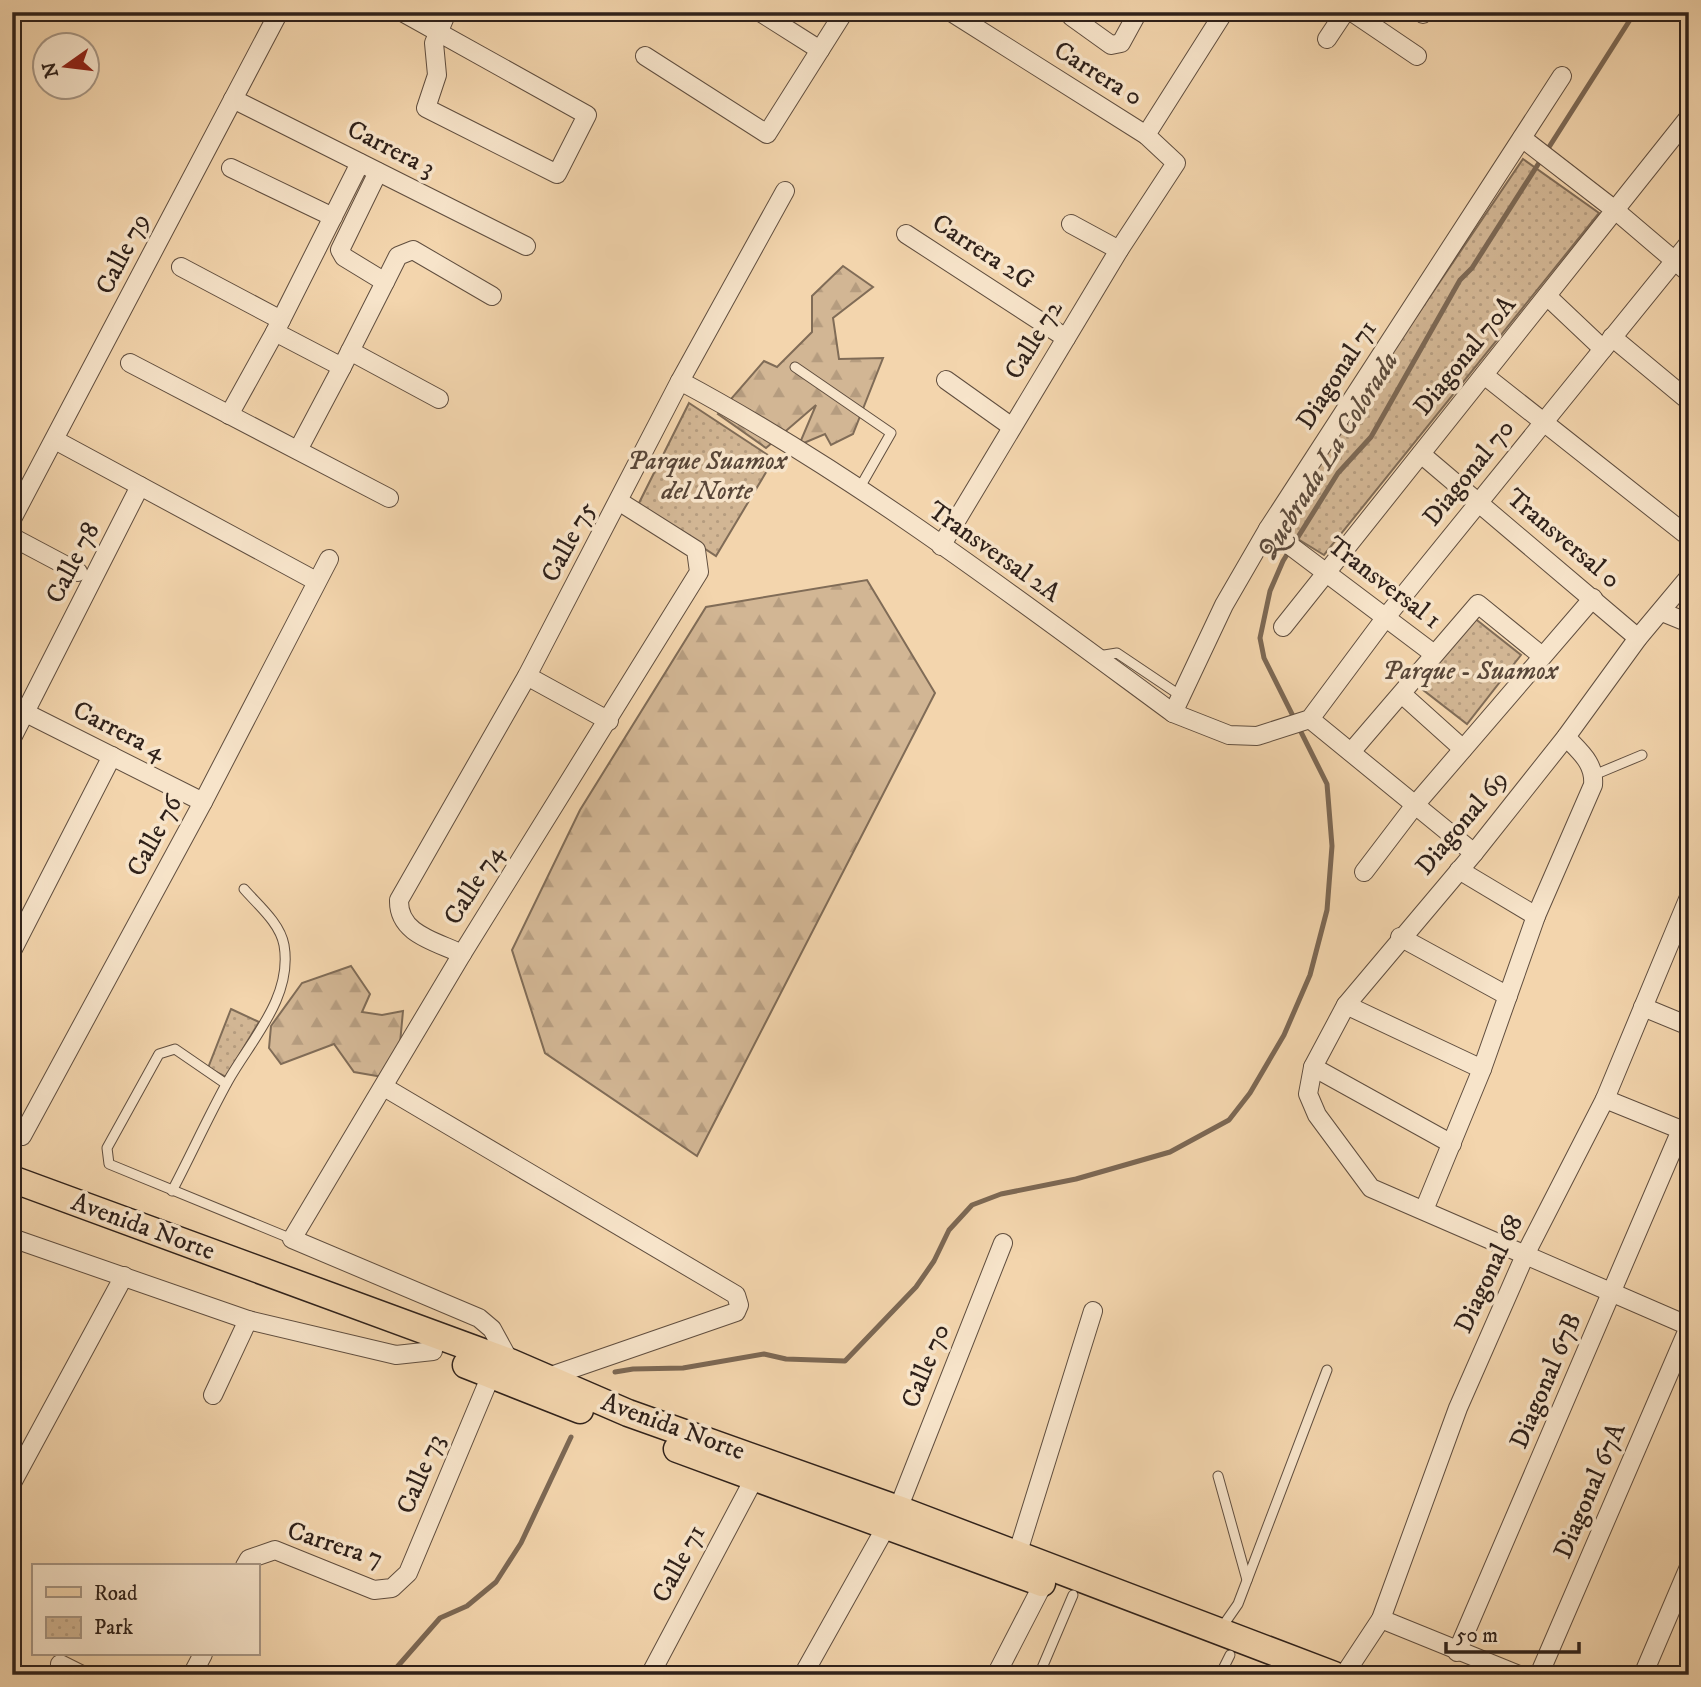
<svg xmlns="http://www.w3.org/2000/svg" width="1701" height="1687" font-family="'IM FELL DW Pica',serif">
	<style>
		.forest { fill: url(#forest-firs); stroke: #806c57; stroke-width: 2 }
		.park { fill: url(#park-dots); stroke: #806c57; stroke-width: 2 }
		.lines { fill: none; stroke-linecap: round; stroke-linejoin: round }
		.stream { stroke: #7c6854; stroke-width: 5 }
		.lane-casing { stroke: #604e3f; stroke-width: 11 }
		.street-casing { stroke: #604e3f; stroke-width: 20 }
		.primary-casing { stroke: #2f211a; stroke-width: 29 }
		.lane { stroke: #f7e4ca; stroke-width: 9 }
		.street { stroke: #f7e4ca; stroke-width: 18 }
		.primary { stroke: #f3d5ad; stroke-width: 26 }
		.labels { text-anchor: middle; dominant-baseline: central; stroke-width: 7; stroke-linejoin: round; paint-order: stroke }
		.street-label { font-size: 26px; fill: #2f211a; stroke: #f7e4ca }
		.park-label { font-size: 26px; font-style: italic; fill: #584638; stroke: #f7e4ca }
		.water-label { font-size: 28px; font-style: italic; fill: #5c4b3c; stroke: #f7e4ca }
	</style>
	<defs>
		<pattern id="forest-firs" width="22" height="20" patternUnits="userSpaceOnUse" patternTransform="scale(1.75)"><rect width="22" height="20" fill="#d2b694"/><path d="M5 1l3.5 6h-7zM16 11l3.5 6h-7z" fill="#b59c7f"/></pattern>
		<pattern id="park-dots" width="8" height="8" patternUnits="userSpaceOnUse" patternTransform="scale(1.75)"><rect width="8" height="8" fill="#d2b694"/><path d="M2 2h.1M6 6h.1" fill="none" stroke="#b59c7f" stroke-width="1.8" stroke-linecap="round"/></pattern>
	</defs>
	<rect width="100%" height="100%" fill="#f3d5ad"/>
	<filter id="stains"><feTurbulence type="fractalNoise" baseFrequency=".00286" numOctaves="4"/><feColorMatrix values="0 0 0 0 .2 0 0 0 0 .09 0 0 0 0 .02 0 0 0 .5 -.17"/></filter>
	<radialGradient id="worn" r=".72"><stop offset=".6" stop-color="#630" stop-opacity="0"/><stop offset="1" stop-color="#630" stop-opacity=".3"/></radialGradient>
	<!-- forest -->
	<g class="forest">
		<path d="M 843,266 L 873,287 L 833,318 L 839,359 L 883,358 L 853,434 L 831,445 L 825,434 L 799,445 L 816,405 L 766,448 L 718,414 L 764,361 L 777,367 L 812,332 L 812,296 Z"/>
		<path d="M 867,580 L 935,693 L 697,1156 L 545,1053 L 512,950 L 580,810 L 706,607 Z"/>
		<path d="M 351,966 L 370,994 L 362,1012 L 382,1015 L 403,1011 L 399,1054 L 388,1078 L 354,1072 L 334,1044 L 281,1064 L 269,1048 L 271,1026 L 302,983 Z"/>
	</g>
	<!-- park -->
	<g class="park">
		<path d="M 1523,159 L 1599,213 L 1324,555 L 1275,525 Z"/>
		<path d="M 689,403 L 774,459 L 716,556 L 638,505 Z"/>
		<path d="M 1473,617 L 1521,655 L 1467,724 L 1418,686 Z"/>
		<path d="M 231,1009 L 259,1022 L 226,1077 L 208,1068 Z"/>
	</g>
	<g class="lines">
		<!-- stream -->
		<g class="stream">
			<path d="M 615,1372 L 633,1369 L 683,1368 L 764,1354 L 786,1359 L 845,1361 L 916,1287 L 934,1261 L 949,1230 L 972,1205 L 1001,1194 L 1076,1179 L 1170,1152 L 1229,1120 L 1250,1093 L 1284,1035 L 1310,975 L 1327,910 L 1332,846 L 1327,784 L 1264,658 L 1260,638 L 1270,591 L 1283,561 L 1338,473 L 1371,437 L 1460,280 L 1472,268 L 1635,12"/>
			<path d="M 390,1675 L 440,1618 L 467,1606 L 496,1582 L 521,1543 L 571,1437"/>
		</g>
		<!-- lane casing -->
		<g class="lane-casing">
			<g id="lane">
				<path d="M 795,367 L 891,433 L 859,489"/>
				<path d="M 1098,656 L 1117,653 L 1181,696"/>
				<path d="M 1594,775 L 1642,755"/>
				<path d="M 226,1084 L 175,1049 L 159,1054 L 107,1148 L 109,1164 L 292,1239"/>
				<path d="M 172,1191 C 191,1155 208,1117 228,1081 C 251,1040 293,997 284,945 C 280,923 258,905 244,889"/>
				<path d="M 1218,1476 L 1247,1580"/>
				<path d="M 1222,1627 L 1238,1604 L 1327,1370"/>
				<path d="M 1039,1675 L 1073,1595"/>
				<path d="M 1220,1675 L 1230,1655"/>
			</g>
		</g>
		<!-- street casing -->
		<g class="street-casing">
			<g id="street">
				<path d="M 402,12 L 587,115 L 557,174 L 426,108 L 437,75 L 434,43 L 447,12"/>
				<path d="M 760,12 L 820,50"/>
				<path d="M 1072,12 L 1072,17 L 1111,45 L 1121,43 L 1138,12"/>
				<path d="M 1352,12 L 1417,56"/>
				<path d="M 1421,12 L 1423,14"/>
				<path d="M 1327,39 L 1345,12"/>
				<path d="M 645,56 L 767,134 L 844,12"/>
				<path d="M 233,99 L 526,246"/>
				<path d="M 1146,135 L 1224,12"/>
				<path d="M 1522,138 L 1615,210 L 1689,273"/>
				<path d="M 360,163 L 275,332 L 342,367 L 385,282 L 344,257 L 340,250 L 378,172"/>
				<path d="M 231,168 L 333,217"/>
				<path d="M 1071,224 L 1119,250"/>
				<path d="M 906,234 L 1066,338"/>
				<path d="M 181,267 L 281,320"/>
				<path d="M 385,282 L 398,256 L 413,250 L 492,296"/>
				<path d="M 1547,296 L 1603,349"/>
				<path d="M 1612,337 L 1689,401"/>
				<path d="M 350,351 L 439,399"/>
				<path d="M 130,363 L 389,498"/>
				<path d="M 1484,375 L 1689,537"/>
				<path d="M 946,380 L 1012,427"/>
				<path d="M 680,381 C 854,474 1014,596 1173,713 L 1229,735 L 1257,736 L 1310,719 L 1386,617 L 1689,243"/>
				<path d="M 229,415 L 275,332"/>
				<path d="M 55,440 L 316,581"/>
				<path d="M 298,450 L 342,367"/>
				<path d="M 1421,454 L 1638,638"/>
				<path d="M 12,519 L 279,12"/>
				<path d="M 1268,529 L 1434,654"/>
				<path d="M 12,537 L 78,572"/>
				<path d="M 941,546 L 1119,250 L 1176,163 L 1146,135 L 951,12"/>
				<path d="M 1689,577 L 1638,638 L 1566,737 L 1474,853 L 1346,1005 L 1313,1067 L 1308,1094 L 1317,1115 L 1371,1188 L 1689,1326"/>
				<path d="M 1662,612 L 1689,623"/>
				<path d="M 1283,627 L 1689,117"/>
				<path d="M 527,676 L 609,721"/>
				<path d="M 1403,695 L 1463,749"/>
				<path d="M 12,706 L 203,802"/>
				<path d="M 1173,713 L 1224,605 L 1268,529 L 1562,76"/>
				<path d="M 1310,719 L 1474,853"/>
				<path d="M 12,738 L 140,486"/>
				<path d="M 1351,752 L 1478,604 L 1542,656"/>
				<path d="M 1459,870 L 1536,916"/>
				<path d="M 1364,872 L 1415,805 L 1593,598"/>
				<path d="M 1400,937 L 1508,996"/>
				<path d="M 12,951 L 112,756"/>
				<path d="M 462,954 C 435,941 398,934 399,900 L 527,676 L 680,381 L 785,191"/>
				<path d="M 1346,1005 L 1482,1069"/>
				<path d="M 1643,1007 L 1689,1026"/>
				<path d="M 1313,1067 L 1452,1144"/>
				<path d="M 384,1087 L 736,1295 L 739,1305 L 736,1312 L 548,1377"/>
				<path d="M 1605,1099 L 1689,1133"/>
				<path d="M 12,1132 L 22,1136 L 203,802 L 329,559"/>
				<path d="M 1424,1210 L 1482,1069 L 1536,916 L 1593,785 C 1595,763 1580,752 1566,737"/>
				<path d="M 12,1238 L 248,1320 L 396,1355 L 433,1351"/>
				<path d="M 510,1362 L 492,1329 L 479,1318 L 292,1239 L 462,954 L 699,572 L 696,550 L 620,502"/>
				<path d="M 213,1395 L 248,1320"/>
				<path d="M 12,1483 L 124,1276"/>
				<path d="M 898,1509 L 1003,1243"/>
				<path d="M 1017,1555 L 1093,1311"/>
				<path d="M 245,1566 L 249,1559 L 275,1550 L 374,1590 L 392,1588 L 408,1573 L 491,1375"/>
				<path d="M 1381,1619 L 1519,1675"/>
				<path d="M 1457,1652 L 1681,1130"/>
				<path d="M 60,1664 L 82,1675"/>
				<path d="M 192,1675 L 203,1654"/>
				<path d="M 650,1675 L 754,1479"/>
				<path d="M 803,1675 L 887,1525"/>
				<path d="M 996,1675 L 1043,1584"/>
				<path d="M 1344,1675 L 1381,1619 L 1458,1408 L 1526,1253 L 1605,1099 L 1689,897"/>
				<path d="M 1539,1675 L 1689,1327"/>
				<path d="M 1643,1675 L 1689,1567"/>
			</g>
		</g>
		<!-- primary casing -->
		<g class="primary-casing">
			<g id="primary">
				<path d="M 12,1179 L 510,1362 L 628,1413 L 898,1509 L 1334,1675"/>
				<path d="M 466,1365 L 580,1410"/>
				<path d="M 677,1449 L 1042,1583"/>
			</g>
		</g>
		<!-- lane -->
		<use href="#lane" class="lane"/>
		<!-- street -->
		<use href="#street" class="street"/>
		<!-- primary -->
		<use href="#primary" class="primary"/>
	</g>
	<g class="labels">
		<!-- street labels -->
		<g class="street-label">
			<text transform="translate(1098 74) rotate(32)">Carrera 0</text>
			<text transform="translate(391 149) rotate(27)">Carrera 3</text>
			<text transform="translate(983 252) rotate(33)">Carrera 2G</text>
			<text transform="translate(123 254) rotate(-63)">Calle 79</text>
			<text transform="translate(1034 340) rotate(-59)">Calle 72</text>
			<text transform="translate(1465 356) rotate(-51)">Diagonal 70A</text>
			<text transform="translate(1337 375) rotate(-57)">Diagonal 71</text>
			<text transform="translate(1469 473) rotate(-51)">Diagonal 70</text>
			<text transform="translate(1563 539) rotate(40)">Transversal 0</text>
			<text transform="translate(569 542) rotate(-62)">Calle 75</text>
			<text transform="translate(994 552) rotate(35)">Transversal 2A</text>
			<text transform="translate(73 563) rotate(-63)">Calle 78</text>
			<text transform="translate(1384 583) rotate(37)">Transversal 1</text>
			<text transform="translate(119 731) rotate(27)">Carrera 4</text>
			<text transform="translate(1462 823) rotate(-50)">Diagonal 69</text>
			<text transform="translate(155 836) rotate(-62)">Calle 76</text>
			<text transform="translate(474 885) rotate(-58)">Calle 74</text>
			<text transform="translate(143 1227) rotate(20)">Avenida Norte</text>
			<text transform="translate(1489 1274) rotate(-65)">Diagonal 68</text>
			<text transform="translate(926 1366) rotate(-68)">Calle 70</text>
			<text transform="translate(1546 1381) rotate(-67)">Diagonal 67B</text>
			<text transform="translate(673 1427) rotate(20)">Avenida Norte</text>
			<text transform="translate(421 1474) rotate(-67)">Calle 73</text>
			<text transform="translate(1590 1491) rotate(-67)">Diagonal 67A</text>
			<text transform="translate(335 1545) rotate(18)">Carrera 7</text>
			<text transform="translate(679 1564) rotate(-62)">Calle 71</text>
		</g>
		<!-- park labels -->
		<g class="park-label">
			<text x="707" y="461">Parque Suamox<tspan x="707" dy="30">del Norte</tspan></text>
			<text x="1470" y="671">Parque - Suamox</text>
		</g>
		<!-- water labels -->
		<g class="water-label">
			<text transform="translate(1328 456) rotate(-58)">Quebrada La Colorada</text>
		</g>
	</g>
	<!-- margin -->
	<rect width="1701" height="1687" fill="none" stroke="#f3d5ad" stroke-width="42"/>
	<rect x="14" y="14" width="1673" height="1659" fill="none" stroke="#2f211a" stroke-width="3.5"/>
	<rect x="21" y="21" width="1659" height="1645" fill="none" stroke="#2f211a" stroke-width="2"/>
	<!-- legend -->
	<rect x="32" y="1564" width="228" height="91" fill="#f7e4ca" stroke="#a79684" stroke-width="2"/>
	<rect x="46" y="1587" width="35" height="10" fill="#f3d5ad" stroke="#a79684" stroke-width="2"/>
	<text x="94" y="1600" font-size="21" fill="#2f211a">Road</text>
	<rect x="46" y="1617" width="35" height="21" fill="url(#park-dots)" stroke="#a79684" stroke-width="2"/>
	<text x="94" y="1634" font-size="21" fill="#2f211a">Park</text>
	<!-- north arrow -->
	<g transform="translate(66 66) rotate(256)"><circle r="33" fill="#f7e4ca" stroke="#a79684" stroke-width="2"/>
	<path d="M0-5L12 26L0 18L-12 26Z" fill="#8f2418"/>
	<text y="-10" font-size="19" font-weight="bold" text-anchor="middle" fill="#2f211a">N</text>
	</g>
	<!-- scale -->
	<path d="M1446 1642v10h133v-10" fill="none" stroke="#2f211a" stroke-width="3.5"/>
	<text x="1456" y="1642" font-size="21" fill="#2f211a" stroke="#f7e4ca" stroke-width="5" paint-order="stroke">50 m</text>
	<rect width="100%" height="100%" filter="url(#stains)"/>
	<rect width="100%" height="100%" fill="url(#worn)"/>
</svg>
